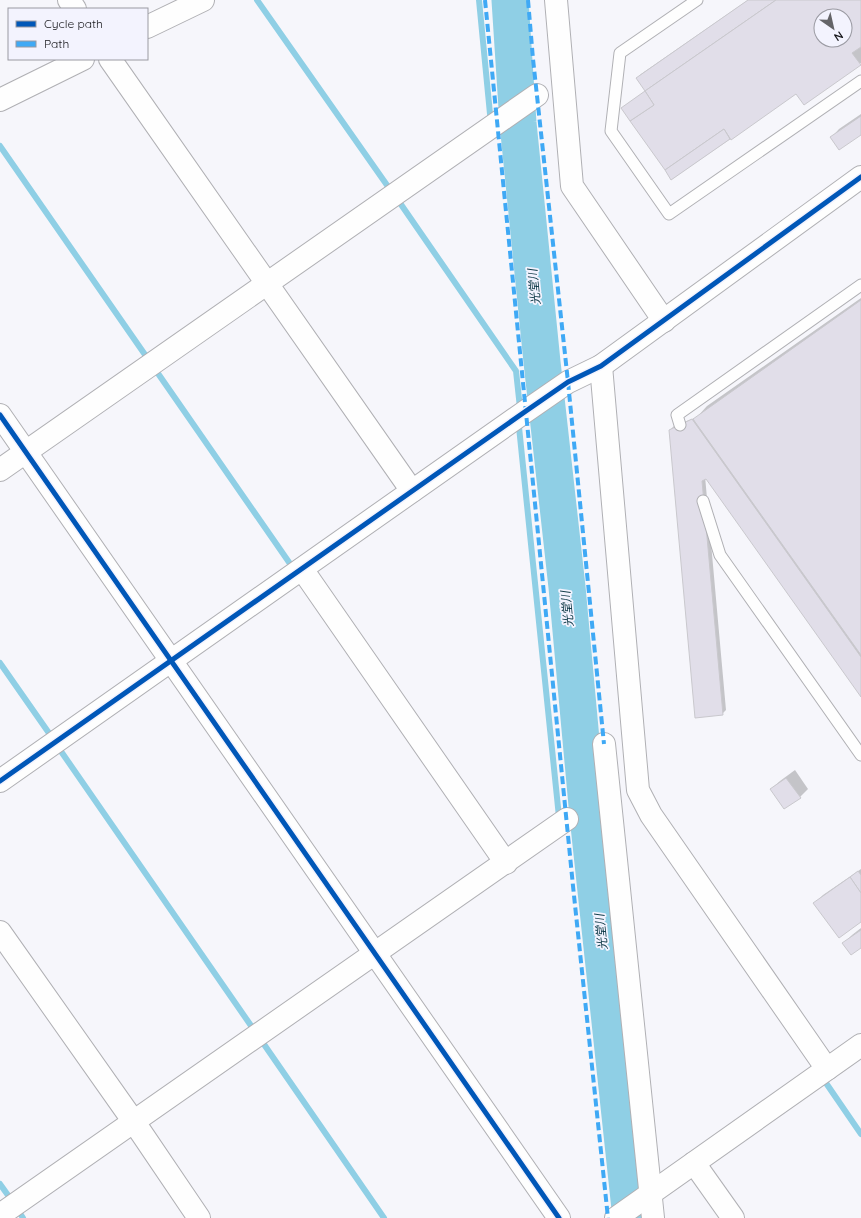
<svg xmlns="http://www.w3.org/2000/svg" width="861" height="1218" font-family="Quicksand,'Noto Sans JP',sans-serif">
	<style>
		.shadow { fill: #0003; fill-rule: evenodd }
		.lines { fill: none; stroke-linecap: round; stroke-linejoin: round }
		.stream { stroke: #8fcfe5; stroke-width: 6 }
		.river { stroke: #8fcfe5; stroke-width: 37 }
		.building { fill: #e1dee9; stroke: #c9c8cd; fill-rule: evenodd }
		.service-casing { stroke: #b0b0b4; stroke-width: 13 }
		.minor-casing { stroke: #b0b0b4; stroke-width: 24 }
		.tertiary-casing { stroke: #b0b0b4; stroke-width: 24 }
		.service { stroke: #fefefe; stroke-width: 11 }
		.minor { stroke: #fefefe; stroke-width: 22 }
		.tertiary { stroke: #fefefe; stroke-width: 22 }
		.quiet { stroke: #3fa9f5; stroke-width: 4; stroke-dasharray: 8 4; stroke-linecap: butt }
		.cycleway-casing { stroke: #f3f3fe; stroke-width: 8 }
		.cycleway { stroke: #0057b8; stroke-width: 5 }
		.labels { text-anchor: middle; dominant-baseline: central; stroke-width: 3.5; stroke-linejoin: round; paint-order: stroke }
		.water-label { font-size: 12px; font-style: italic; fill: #093542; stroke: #f3f3fe }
	</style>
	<rect width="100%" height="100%" fill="#f6f6fb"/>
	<!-- shadow -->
	<g class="shadow">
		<path d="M 748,0 L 861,0 L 861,63 L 797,93 L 672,179 L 622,108 L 646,91 L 637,78 L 641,74 ZM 821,16 L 845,16 L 845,40 L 821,40 Z"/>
		<path d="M 861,114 L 861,134 L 831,138 L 839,129 Z"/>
		<path d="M 861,298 L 861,695 L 705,476 L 726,710 L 722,714 L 670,430 L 674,426 L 697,417 L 707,406 Z"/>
		<path d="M 795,770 L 808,789 L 800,797 L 771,789 L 780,781 Z"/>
		<path d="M 861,869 L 861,921 L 815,903 L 823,895 Z"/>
		<path d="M 861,928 L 861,947 L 844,943 L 852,935 Z"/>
	</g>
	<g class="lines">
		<!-- stream -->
		<g class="stream">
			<path d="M 257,0 L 389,188"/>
			<path d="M 479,0 L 490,114"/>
			<path d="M 504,132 L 518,123"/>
			<path d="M 0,146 L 148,359"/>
			<path d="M 400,203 L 516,371 L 520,408"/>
			<path d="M 157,372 L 293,568"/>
			<path d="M 519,427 L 559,817"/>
			<path d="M 0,663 L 51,736"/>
			<path d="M 58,747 L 254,1030"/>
			<path d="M 261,1040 L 384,1218"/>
			<path d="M 826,1083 L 861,1134"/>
			<path d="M 0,1184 L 10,1198"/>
			<path d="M 18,1210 L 23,1218"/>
		</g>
		<!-- river -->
		<path class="river" d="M 510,0 L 518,123 L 542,362 L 567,587 L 588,816 L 631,1218"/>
	</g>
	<!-- building -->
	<g class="building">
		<path d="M 748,0 L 776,0 L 645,91 L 636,78 Z"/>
		<path d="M 776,0 L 861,0 L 861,47 L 852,53 L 861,65 L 804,105 L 796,94 L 731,140 L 724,129 L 665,170 L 630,121 L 654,105 L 645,91 ZM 821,16 L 845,16 L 845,40 L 821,40 Z"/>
		<path d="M 645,91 L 654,105 L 630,121 L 621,108 Z"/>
		<path d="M 861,116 L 861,135 L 839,150 L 830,137 Z"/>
		<path d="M 724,129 L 730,139 L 671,180 L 665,170 Z"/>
		<path d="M 861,300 L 861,655 L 693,419 Z"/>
		<path d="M 692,419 L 861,657 L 861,697 L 706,479 L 702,481 L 723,715 L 695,718 L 669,430 Z"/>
		<path d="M 786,778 L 801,798 L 784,809 L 770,789 Z"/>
		<path d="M 858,871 L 861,875 L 861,893 L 850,877 Z"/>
		<path d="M 850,877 L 861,893 L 861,922 L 839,938 L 813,903 Z"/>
		<path d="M 861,930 L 861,948 L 851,955 L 842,943 Z"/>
	</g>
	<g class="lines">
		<!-- service casing -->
		<g class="service-casing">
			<g id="service">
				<path d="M 697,0 L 620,53 L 611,131 L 669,214 L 861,81"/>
				<path d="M 680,425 L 677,415 L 861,285"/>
				<path d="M 703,501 L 720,555 L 861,755"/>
			</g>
		</g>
		<!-- minor casing -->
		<g class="minor-casing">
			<g id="minor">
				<path d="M 69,0 L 75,9"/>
				<path d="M 556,0 L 572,186 L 664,321"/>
				<path d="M 110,59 L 412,491"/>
				<path d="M 601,366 L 638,790 L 651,815 L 827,1069"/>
				<path d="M 0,415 L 559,1218"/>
				<path d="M 0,470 L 537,95"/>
				<path d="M 302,569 L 506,863"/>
				<path d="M 604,744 L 653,1218"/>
				<path d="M 0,781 L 526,411 L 568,382 L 601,366 L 861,177"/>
				<path d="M 0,932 L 134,1122 L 199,1218"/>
				<path d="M 694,1163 L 733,1218"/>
				<path d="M 0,1215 L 567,819"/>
				<path d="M 616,1218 L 861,1045"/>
			</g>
		</g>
		<!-- tertiary casing -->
		<g class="tertiary-casing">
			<g id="tertiary">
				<path d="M 147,27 L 203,0"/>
				<path d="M 0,100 L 83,59"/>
			</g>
		</g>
		<!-- service -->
		<use href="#service" class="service"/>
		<!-- minor -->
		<use href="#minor" class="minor"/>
		<!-- tertiary -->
		<use href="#tertiary" class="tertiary"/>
		<!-- quiet -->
		<g class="quiet">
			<path d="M 485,0 L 573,886 L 608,1218"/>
			<path d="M 528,0 L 533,59 L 568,382 L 604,744"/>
		</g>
		<!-- cycleway casing -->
		<g class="cycleway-casing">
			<g id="cycleway">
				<path d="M 0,415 L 559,1218"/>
				<path d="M 0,781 L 526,411 L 568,382 L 601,366 L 861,177"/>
			</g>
		</g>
		<!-- cycleway -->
		<use href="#cycleway" class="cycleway"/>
	</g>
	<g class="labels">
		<!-- water labels -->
		<g class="water-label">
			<text transform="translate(534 287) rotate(-96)">光堂川</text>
			<text transform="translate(567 609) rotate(-96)">光堂川</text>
			<text transform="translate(601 932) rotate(-96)">光堂川</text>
		</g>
	</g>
	<!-- legend -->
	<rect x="8" y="8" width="140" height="52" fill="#f3f3fe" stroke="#9a9aa2"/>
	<rect x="16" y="21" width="20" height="6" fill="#0057b8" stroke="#9a9aa2"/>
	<text x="44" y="28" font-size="12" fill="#151519">Cycle path</text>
	<rect x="16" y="41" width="20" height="6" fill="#3fa9f5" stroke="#9a9aa2"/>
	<text x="44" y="48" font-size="12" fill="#151519">Path</text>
	<!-- north arrow -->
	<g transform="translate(833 28) rotate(146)"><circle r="19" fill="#f3f3fe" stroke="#9a9aa2"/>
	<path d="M0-3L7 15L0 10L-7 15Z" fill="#646468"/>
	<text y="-6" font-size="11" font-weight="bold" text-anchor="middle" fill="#151519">N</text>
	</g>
</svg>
